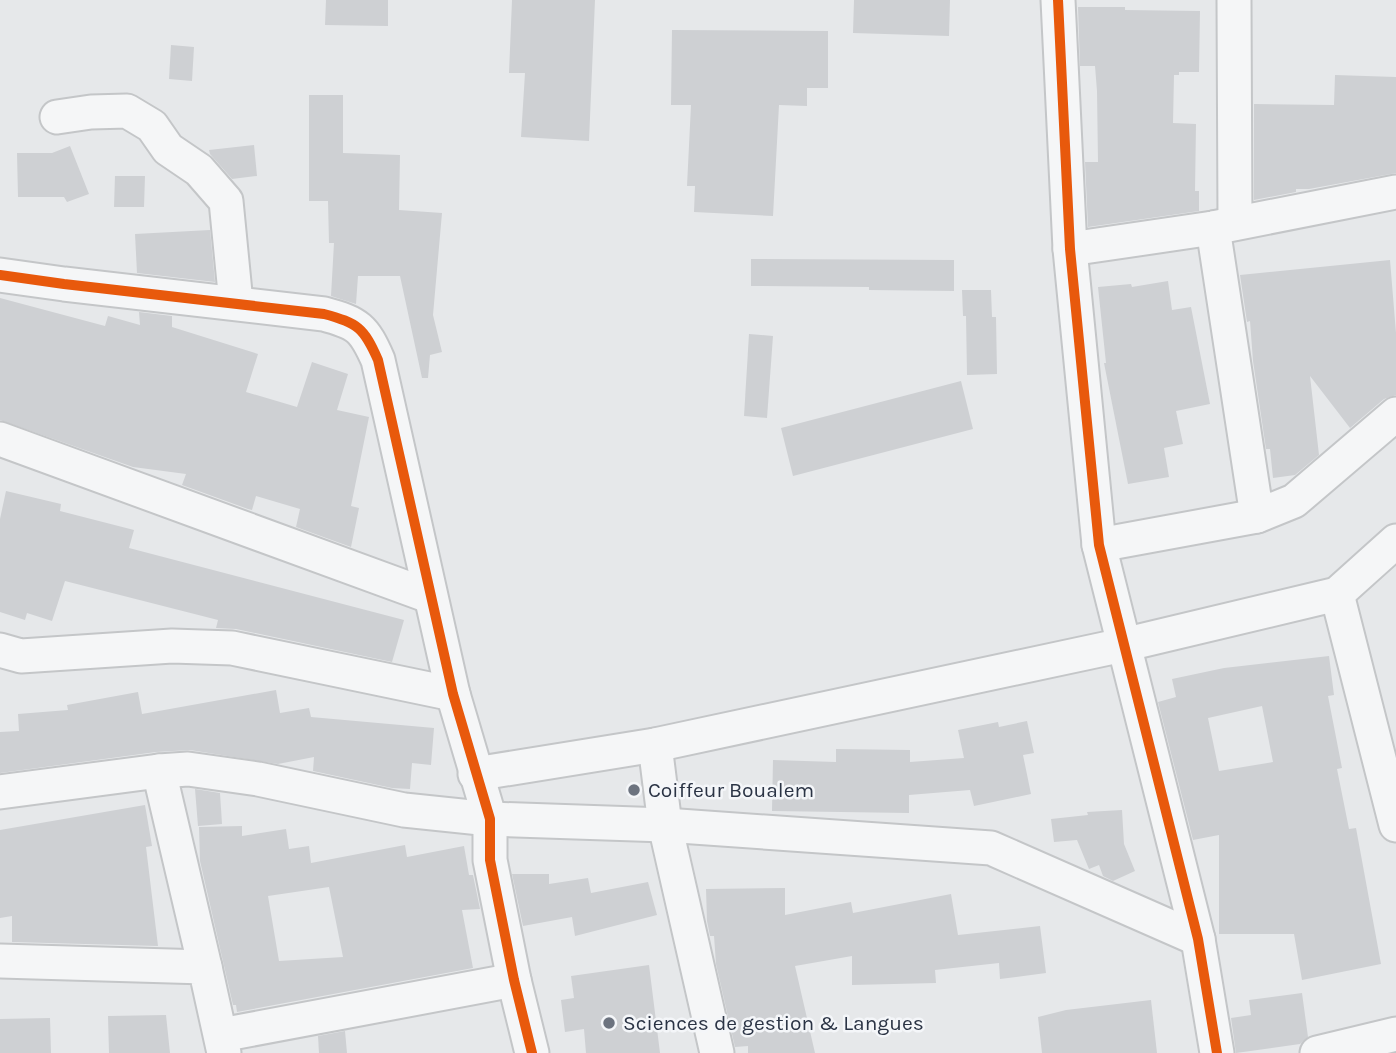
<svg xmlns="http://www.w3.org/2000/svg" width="1396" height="1053" font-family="Karla,sans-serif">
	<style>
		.building { fill: #ced0d3; fill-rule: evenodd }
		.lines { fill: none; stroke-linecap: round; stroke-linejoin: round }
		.minor-casing { stroke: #c4c6c8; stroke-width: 37 }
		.minor { stroke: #f5f6f7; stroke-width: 33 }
		.cycleway-casing { stroke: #f4f6f9; stroke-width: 15 }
		.cycleway { stroke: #e8590c; stroke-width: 10 }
		.poi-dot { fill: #6c737f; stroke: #f4f6f9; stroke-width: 2.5 }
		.labels { text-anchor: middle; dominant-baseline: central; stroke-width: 5; stroke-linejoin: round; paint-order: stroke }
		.poi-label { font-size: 21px; fill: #2b3445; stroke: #f4f6f9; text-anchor: start }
	</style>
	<rect width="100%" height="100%" fill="#e6e8ea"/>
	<!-- building -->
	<g class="building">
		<path d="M 326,0 L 388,0 L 388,26 L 325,25 Z"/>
		<path d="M 512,0 L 595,0 L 589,141 L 521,137 L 525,73 L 509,73 Z"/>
		<path d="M 854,0 L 950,0 L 949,36 L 853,33 Z"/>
		<path d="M 1078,7 L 1125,7 L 1125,10 L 1200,11 L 1199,72 L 1179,72 L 1179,75 L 1174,75 L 1173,123 L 1196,124 L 1195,191 L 1199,191 L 1199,211 L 1088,227 L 1085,162 L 1098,162 L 1097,91 L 1095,66 L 1080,66 Z"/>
		<path d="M 672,30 L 828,31 L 828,88 L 807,88 L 807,106 L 779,105 L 773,216 L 694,212 L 695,186 L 687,186 L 691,105 L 671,105 Z"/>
		<path d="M 171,45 L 194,47 L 192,81 L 169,79 Z"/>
		<path d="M 1335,75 L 1396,77 L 1396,173 L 1309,189 L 1296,189 L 1296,192 L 1254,200 L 1254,104 L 1334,105 Z"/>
		<path d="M 309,95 L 343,95 L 343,153 L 400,155 L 399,210 L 442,213 L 433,315 L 442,352 L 430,355 L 428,378 L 422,378 L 400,276 L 358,276 L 356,304 L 331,296 L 334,243 L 329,243 L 328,201 L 309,201 Z"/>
		<path d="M 254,145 L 257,176 L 232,179 L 210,154 L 209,150 Z"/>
		<path d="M 70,146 L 89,194 L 67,202 L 64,197 L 18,197 L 17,153 L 52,153 Z"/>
		<path d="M 115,176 L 145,176 L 144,207 L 114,207 Z"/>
		<path d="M 210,230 L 215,282 L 137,273 L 135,234 Z"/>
		<path d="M 751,259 L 954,260 L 954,291 L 869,290 L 869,287 L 751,286 Z"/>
		<path d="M 1390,260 L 1396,333 L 1396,395 L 1384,399 L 1350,428 L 1310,376 L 1319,455 L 1295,475 L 1273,478 L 1270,449 L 1266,449 L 1253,361 L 1250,321 L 1247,322 L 1240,275 Z"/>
		<path d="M 1168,281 L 1172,310 L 1191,307 L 1210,404 L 1176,411 L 1183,444 L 1164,448 L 1169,477 L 1128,484 L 1104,363 L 1106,363 L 1098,287 L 1131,284 L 1132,287 Z"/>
		<path d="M 962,290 L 991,290 L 992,317 L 996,317 L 997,374 L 967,375 L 966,316 L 963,316 Z"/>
		<path d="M 0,298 L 105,326 L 108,316 L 140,325 L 139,312 L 172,316 L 172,327 L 258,354 L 246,392 L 297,407 L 312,362 L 348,374 L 337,410 L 369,417 L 351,506 L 359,508 L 351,547 L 296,527 L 300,509 L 256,496 L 252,510 L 248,509 L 182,485 L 186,474 L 133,467 L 0,420 Z"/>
		<path d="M 749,334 L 773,336 L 767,418 L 744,416 Z"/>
		<path d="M 961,381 L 973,429 L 793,476 L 781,428 Z"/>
		<path d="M 6,491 L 61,504 L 60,511 L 134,530 L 129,548 L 404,620 L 392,662 L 236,629 L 216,628 L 218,620 L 65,581 L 52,621 L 27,613 L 25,620 L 0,612 L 0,519 Z"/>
		<path d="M 1329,656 L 1334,695 L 1328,696 L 1342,768 L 1337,769 L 1349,829 L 1356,828 L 1381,964 L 1302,980 L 1294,934 L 1219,934 L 1219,835 L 1193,840 L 1158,702 L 1176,697 L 1172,679 L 1224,668 ZM 1262,706 L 1273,762 L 1219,771 L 1208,718 Z"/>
		<path d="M 276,690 L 280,713 L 309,708 L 311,717 L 434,728 L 431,765 L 412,763 L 410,789 L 392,788 L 313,771 L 314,757 L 278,764 L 190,750 L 156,752 L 0,773 L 0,732 L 19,731 L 18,714 L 68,710 L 67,705 L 138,692 L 142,714 Z"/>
		<path d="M 1027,721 L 1034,753 L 1023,755 L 1031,794 L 974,806 L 970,790 L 909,795 L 909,813 L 772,811 L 773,760 L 836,762 L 836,749 L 910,750 L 910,762 L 964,758 L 958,730 L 998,722 L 999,727 Z"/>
		<path d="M 195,789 L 220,793 L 222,824 L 198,826 Z"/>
		<path d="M 145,805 L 152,846 L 146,847 L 158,946 L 12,942 L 12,916 L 0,918 L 0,830 Z"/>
		<path d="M 1122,810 L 1124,844 L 1135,871 L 1113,881 L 1103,876 L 1099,865 L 1089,869 L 1077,840 L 1054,842 L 1051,819 L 1088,815 L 1087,812 Z"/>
		<path d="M 242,826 L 242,836 L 286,829 L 289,849 L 309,846 L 311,863 L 405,845 L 407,857 L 464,846 L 469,875 L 473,875 L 480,909 L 462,910 L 473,968 L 237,1012 L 236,1005 L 233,1005 L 200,861 L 199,827 ZM 329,887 L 343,957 L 279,961 L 268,896 Z"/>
		<path d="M 512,874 L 549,874 L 549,884 L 588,878 L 591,893 L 648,882 L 657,915 L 575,936 L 572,917 L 523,926 Z"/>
		<path d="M 785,888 L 785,915 L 851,902 L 853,913 L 951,894 L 958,935 L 1040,926 L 1046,973 L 1000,979 L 999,963 L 935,970 L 936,983 L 852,985 L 852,956 L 795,966 L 815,1053 L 748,1053 L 748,1046 L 735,1047 L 716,964 L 714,936 L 710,936 L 707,921 L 706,889 Z"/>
		<path d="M 649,965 L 660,1053 L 586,1053 L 584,1029 L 565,1032 L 561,1000 L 574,998 L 571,976 Z"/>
		<path d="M 1302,993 L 1308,1037 L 1300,1044 L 1236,1053 L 1231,1018 L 1251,1015 L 1249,1000 Z"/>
		<path d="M 1151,1000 L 1157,1053 L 1042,1053 L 1038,1017 L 1066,1010 Z"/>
		<path d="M 166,1015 L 170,1053 L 109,1053 L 108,1016 Z"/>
		<path d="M 50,1018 L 51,1053 L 0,1053 L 0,1019 Z"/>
		<path d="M 345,1031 L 347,1053 L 319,1053 L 318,1036 Z"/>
	</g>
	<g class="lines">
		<!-- minor casing -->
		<g class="minor-casing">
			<g id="minor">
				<path d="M 1058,0 L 1070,249 L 1099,545 L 1198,939 L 1217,1053"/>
				<path d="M 1234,0 L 1235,223"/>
				<path d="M 57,117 L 91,112 L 127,111 L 152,126 L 168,149 L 199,170 L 226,201 L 236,303"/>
				<path d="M 1213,228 L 1257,516"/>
				<path d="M 1070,249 L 1213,228 L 1396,192"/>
				<path d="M 0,275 L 64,284 L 324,314 C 358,323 364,328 378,360 L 453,694 L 490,819 L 490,860 L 514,980 L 532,1053"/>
				<path d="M 0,439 L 429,596"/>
				<path d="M 1099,545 L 1257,516 L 1294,501 L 1396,414"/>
				<path d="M 1337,594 L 1396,825"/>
				<path d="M 0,650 L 21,656 L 172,646 L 232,648 L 453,694"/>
				<path d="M 655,745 L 665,825 L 717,1053"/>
				<path d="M 159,771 L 188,769 L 258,779 L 404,810 L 490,819 L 665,825 L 991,848 L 1198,939"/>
				<path d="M 475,774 L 655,745 L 1123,645 L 1337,594 L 1396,541"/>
				<path d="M 0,792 L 159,771 L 205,967"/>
				<path d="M 0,961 L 205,967 L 224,1053"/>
				<path d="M 221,1035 L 514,980"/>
				<path d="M 1317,1053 L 1396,1034"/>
			</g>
		</g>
		<!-- minor -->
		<use href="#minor" class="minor"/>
		<!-- cycleway casing -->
		<g class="cycleway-casing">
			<g id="cycleway">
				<path d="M 1058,0 L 1070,249 L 1099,545 L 1198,939 L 1217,1053"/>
				<path d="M 0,275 L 64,284 L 324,314 C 358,323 364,328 378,360 L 453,694 L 490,819 L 490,860 L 514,980 L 532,1053"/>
			</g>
		</g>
		<!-- cycleway -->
		<use href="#cycleway" class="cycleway"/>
	</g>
	<!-- markers -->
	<g class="poi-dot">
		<circle cx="634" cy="790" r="7"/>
		<circle cx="609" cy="1023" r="7"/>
	</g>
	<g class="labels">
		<!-- poi labels -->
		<g class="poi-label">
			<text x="648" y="790">Coiffeur Boualem</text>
			<text x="623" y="1023">Sciences de gestion &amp; Langues</text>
		</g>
	</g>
</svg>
